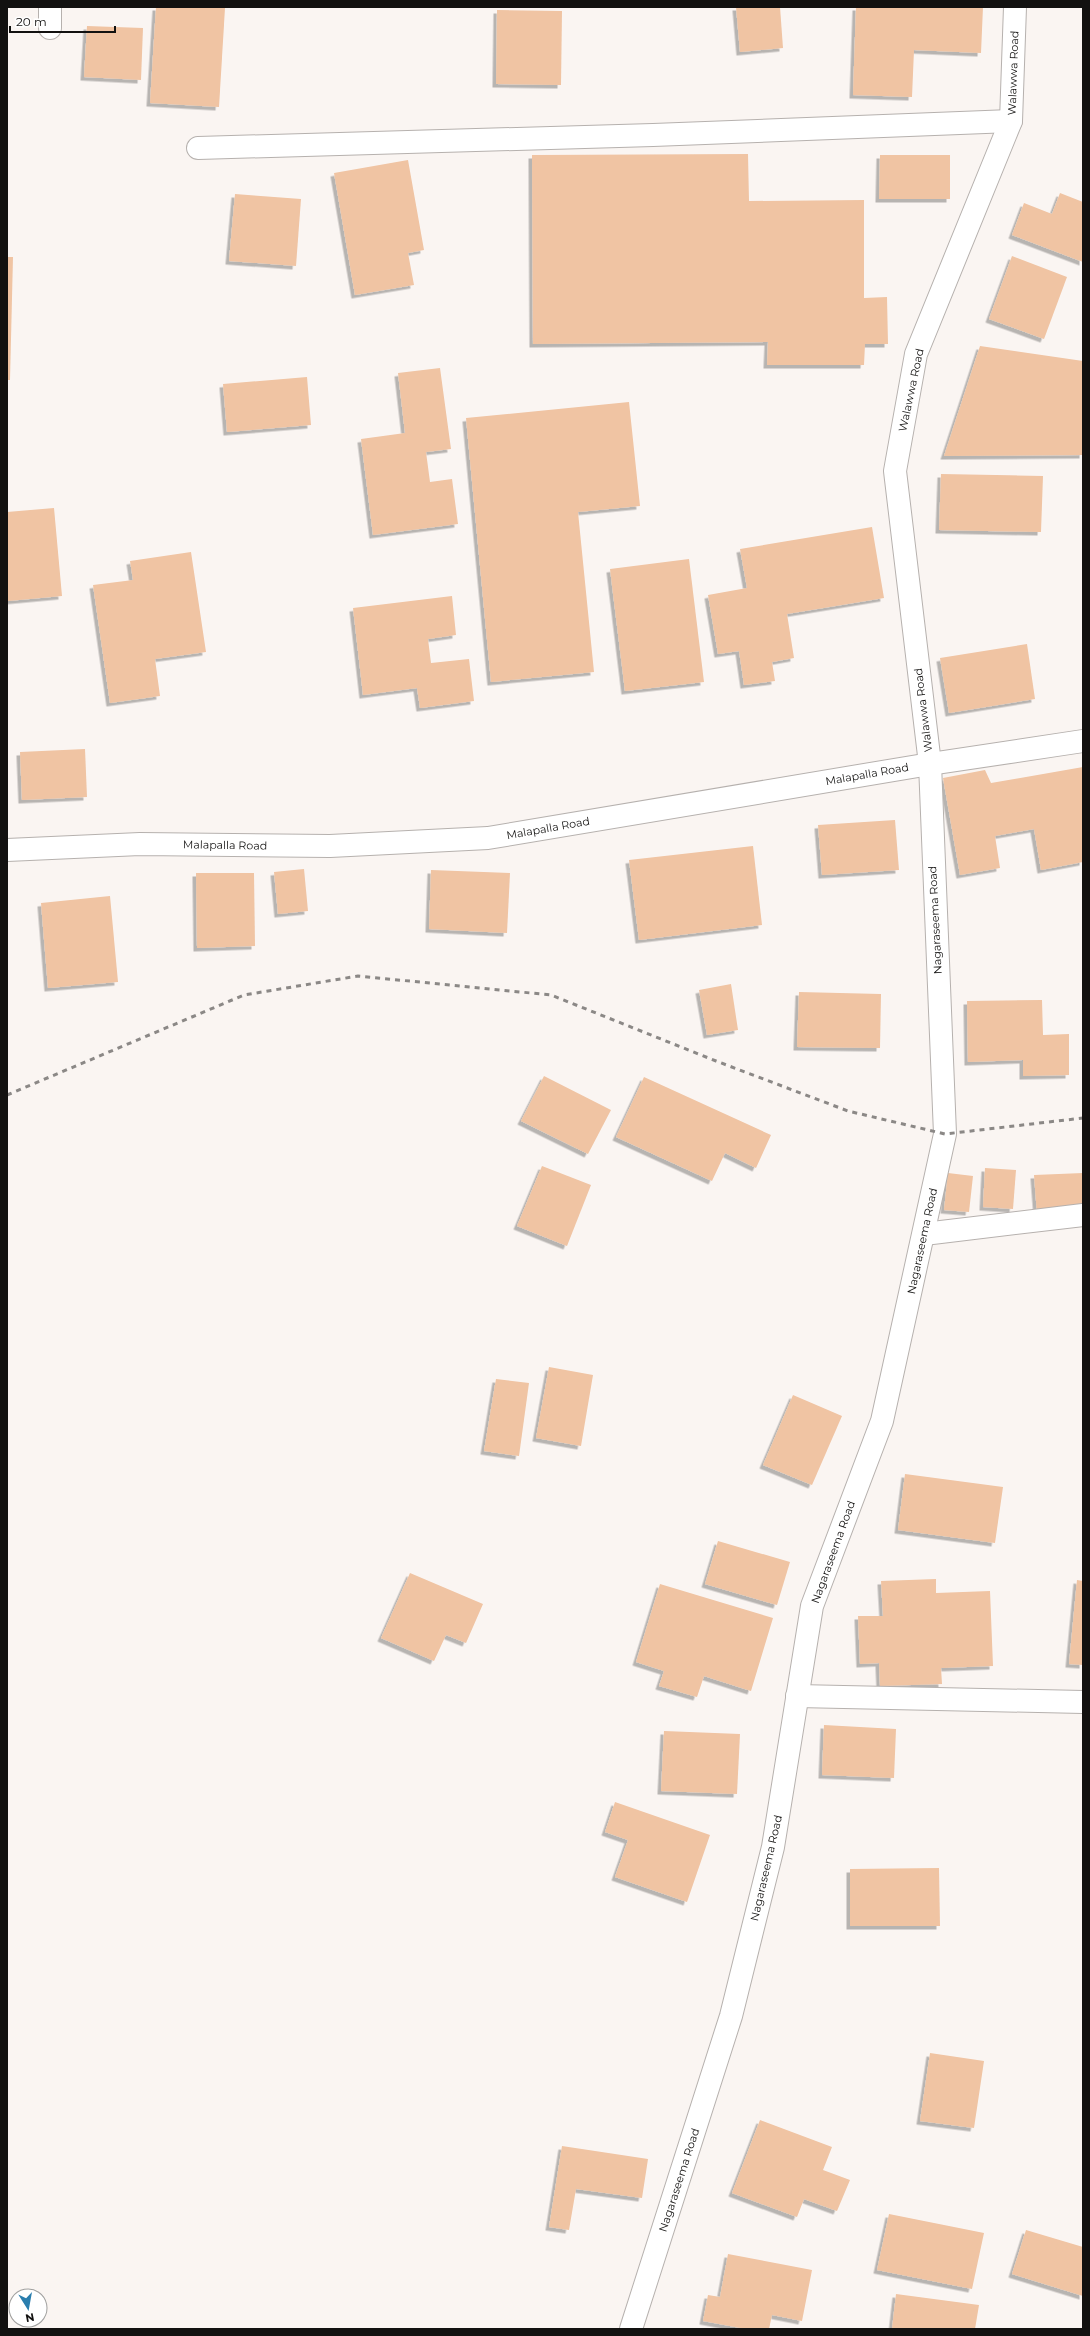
<svg xmlns="http://www.w3.org/2000/svg" width="1090" height="2336" font-family="Montserrat,sans-serif">
	<style>
		.building { fill: #f0c4a3; filter: url(#shadow) }
		.lines { fill: none; stroke-linecap: round; stroke-linejoin: round }
		.minor-casing { stroke: #b6b1ae; stroke-width: 24 }
		.tertiary-casing { stroke: #b6b1ae; stroke-width: 24 }
		.minor { stroke: #fff; stroke-width: 22 }
		.tertiary { stroke: #fff; stroke-width: 22 }
		.rail { stroke: #8b8886; stroke-width: 3; stroke-dasharray: 5 5; stroke-linecap: butt }
		.labels { text-anchor: middle; dominant-baseline: central; stroke-width: 4; stroke-linejoin: round; paint-order: stroke }
		.street-label { font-size: 11px; fill: #121110; stroke: #fff }
	</style>
	<defs>
		<filter id="shadow"><feDropShadow dx="-3.5" dy="3.5" stdDeviation="0" flood-color="#0004"/></filter>
	</defs>
	<rect width="100%" height="100%" fill="#faf5f2"/>
	<!-- building -->
	<g class="building">
		<path d="M 156,7 L 225,8 L 219,107 L 150,103 Z"/>
		<path d="M 736,7 L 780,7 L 783,48 L 740,52 Z"/>
		<path d="M 856,7 L 983,7 L 981,53 L 914,50 L 912,97 L 853,95 Z"/>
		<path d="M 497,10 L 562,11 L 561,85 L 496,84 Z"/>
		<path d="M 87,26 L 143,28 L 141,80 L 84,77 Z"/>
		<path d="M 748,154 L 749,201 L 864,200 L 864,298 L 887,297 L 888,344 L 865,344 L 864,365 L 767,365 L 768,342 L 533,344 L 532,155 Z"/>
		<path d="M 880,155 L 950,155 L 950,199 L 879,199 Z"/>
		<path d="M 408,160 L 424,250 L 408,253 L 414,285 L 355,295 L 334,173 Z"/>
		<path d="M 1060,193 L 1083,202 L 1083,262 L 1012,235 L 1024,203 L 1052,214 Z"/>
		<path d="M 235,194 L 301,199 L 296,266 L 229,261 Z"/>
		<path d="M 1012,256 L 1067,277 L 1044,339 L 989,319 Z"/>
		<path d="M 7,257 L 13,257 L 10,380 L 7,380 Z"/>
		<path d="M 980,346 L 1083,361 L 1083,455 L 944,456 Z"/>
		<path d="M 440,368 L 451,449 L 426,452 L 430,482 L 452,479 L 458,524 L 373,535 L 361,439 L 405,433 L 398,373 Z"/>
		<path d="M 307,377 L 311,425 L 227,432 L 223,384 Z"/>
		<path d="M 629,402 L 640,506 L 578,512 L 594,672 L 491,682 L 466,418 Z"/>
		<path d="M 941,474 L 1043,476 L 1041,532 L 939,530 Z"/>
		<path d="M 54,508 L 62,596 L 8,601 L 7,512 Z"/>
		<path d="M 872,527 L 884,598 L 787,614 L 794,658 L 772,662 L 775,681 L 744,685 L 739,651 L 718,654 L 708,595 L 747,588 L 740,549 Z"/>
		<path d="M 191,552 L 206,652 L 155,659 L 160,696 L 110,703 L 93,585 L 133,580 L 130,561 Z"/>
		<path d="M 689,559 L 704,682 L 625,691 L 610,569 Z"/>
		<path d="M 452,596 L 456,635 L 428,639 L 431,663 L 469,659 L 474,701 L 420,708 L 417,688 L 363,695 L 353,608 Z"/>
		<path d="M 1027,644 L 1035,699 L 949,713 L 940,658 Z"/>
		<path d="M 85,749 L 87,797 L 22,800 L 20,752 Z"/>
		<path d="M 1083,767 L 1083,862 L 1041,870 L 1034,829 L 995,836 L 1000,868 L 960,875 L 943,778 L 985,770 L 991,783 Z"/>
		<path d="M 895,820 L 899,870 L 822,875 L 818,825 Z"/>
		<path d="M 753,846 L 762,925 L 639,940 L 629,860 Z"/>
		<path d="M 304,869 L 308,911 L 278,914 L 274,872 Z"/>
		<path d="M 431,870 L 510,873 L 507,933 L 429,929 Z"/>
		<path d="M 196,873 L 254,873 L 255,946 L 197,948 Z"/>
		<path d="M 110,896 L 118,982 L 48,988 L 41,903 Z"/>
		<path d="M 731,984 L 738,1030 L 707,1035 L 699,990 Z"/>
		<path d="M 799,992 L 881,994 L 880,1048 L 797,1047 Z"/>
		<path d="M 1042,1000 L 1043,1035 L 1069,1034 L 1069,1075 L 1023,1076 L 1023,1060 L 968,1062 L 967,1001 Z"/>
		<path d="M 544,1076 L 611,1110 L 588,1154 L 521,1121 Z"/>
		<path d="M 644,1077 L 771,1135 L 756,1168 L 725,1153 L 712,1181 L 616,1137 Z"/>
		<path d="M 542,1166 L 591,1185 L 567,1246 L 517,1226 Z"/>
		<path d="M 985,1168 L 1016,1170 L 1013,1209 L 983,1207 Z"/>
		<path d="M 948,1173 L 973,1176 L 969,1212 L 944,1210 Z"/>
		<path d="M 1083,1173 L 1083,1211 L 1037,1214 L 1034,1175 Z"/>
		<path d="M 549,1367 L 593,1375 L 581,1446 L 536,1438 Z"/>
		<path d="M 496,1379 L 529,1383 L 519,1456 L 484,1451 Z"/>
		<path d="M 793,1395 L 842,1416 L 812,1485 L 763,1465 Z"/>
		<path d="M 905,1474 L 1003,1487 L 995,1543 L 898,1530 Z"/>
		<path d="M 718,1541 L 790,1562 L 777,1605 L 705,1584 Z"/>
		<path d="M 410,1573 L 483,1604 L 466,1643 L 446,1635 L 434,1661 L 381,1638 Z"/>
		<path d="M 936,1579 L 936,1593 L 990,1591 L 993,1666 L 941,1668 L 942,1684 L 880,1686 L 879,1663 L 860,1664 L 858,1616 L 883,1616 L 881,1581 Z"/>
		<path d="M 1077,1580 L 1083,1581 L 1083,1665 L 1069,1664 Z"/>
		<path d="M 660,1584 L 773,1618 L 751,1691 L 704,1676 L 697,1697 L 659,1686 L 664,1671 L 636,1662 Z"/>
		<path d="M 824,1725 L 896,1729 L 894,1778 L 822,1775 Z"/>
		<path d="M 664,1731 L 740,1734 L 737,1794 L 661,1791 Z"/>
		<path d="M 615,1802 L 710,1835 L 687,1902 L 615,1877 L 628,1840 L 605,1832 Z"/>
		<path d="M 939,1868 L 940,1926 L 850,1926 L 850,1869 Z"/>
		<path d="M 930,2053 L 984,2061 L 974,2128 L 920,2121 Z"/>
		<path d="M 760,2120 L 832,2147 L 823,2170 L 850,2180 L 837,2211 L 804,2199 L 797,2217 L 732,2193 Z"/>
		<path d="M 562,2146 L 648,2159 L 642,2198 L 576,2189 L 569,2230 L 549,2227 Z"/>
		<path d="M 889,2214 L 984,2233 L 972,2289 L 877,2270 Z"/>
		<path d="M 1026,2230 L 1083,2247 L 1083,2296 L 1012,2274 Z"/>
		<path d="M 728,2254 L 812,2270 L 802,2321 L 772,2315 L 769,2329 L 746,2329 L 703,2321 L 708,2295 L 720,2297 Z"/>
		<path d="M 896,2294 L 979,2305 L 975,2329 L 892,2329 Z"/>
	</g>
	<g class="lines">
		<!-- minor casing -->
		<g class="minor-casing">
			<g id="minor">
				<path d="M 50,7 L 50,28"/>
				<path d="M 198,148 L 653,135 L 1011,121"/>
				<path d="M 924,1234 L 1083,1215"/>
				<path d="M 797,1696 L 1083,1702"/>
				<path d="M 631,2329 L 731,2016 L 773,1847 L 812,1606 L 882,1421 L 945,1134 L 930,764 L 895,471 L 916,354 L 1011,121 L 1015,7"/>
			</g>
		</g>
		<!-- tertiary casing -->
		<g class="tertiary-casing">
			<path id="tertiary" d="M 7,850 L 140,844 L 330,846 L 488,838 L 930,764 L 1083,741"/>
		</g>
		<!-- minor -->
		<use href="#minor" class="minor"/>
		<!-- tertiary -->
		<use href="#tertiary" class="tertiary"/>
		<!-- rail -->
		<path class="rail" d="M 7,1095 L 244,995 L 358,976 L 551,995 L 716,1061 L 848,1111 L 945,1134 L 1083,1118"/>
	</g>
	<g class="labels">
		<!-- street labels -->
		<g class="street-label">
			<text transform="translate(1013 73) rotate(-88)">Walawwa Road</text>
			<text transform="translate(911 390) rotate(-78)">Walawwa Road</text>
			<text transform="translate(923 710) rotate(-97)">Walawwa Road</text>
			<text transform="translate(867 774) rotate(-10)">Malapalla Road</text>
			<text transform="translate(548 828) rotate(-10)">Malapalla Road</text>
			<text transform="translate(225 845) rotate(1)">Malapalla Road</text>
			<text transform="translate(935 920) rotate(-93)">Nagaraseema Road</text>
			<text transform="translate(922 1241) rotate(-78)">Nagaraseema Road</text>
			<text transform="translate(833 1552) rotate(-70)">Nagaraseema Road</text>
			<text transform="translate(766 1868) rotate(-77)">Nagaraseema Road</text>
			<text transform="translate(679 2180) rotate(-72)">Nagaraseema Road</text>
		</g>
	</g>
	<!-- border -->
	<rect width="1090" height="2336" fill="none" stroke="#121110" stroke-width="16"/>
	<!-- north arrow -->
	<g transform="translate(28 2308) rotate(169)"><circle r="19" fill="#ffffff" stroke="#a0a09f"/>
	<path d="M0-3L7 15L0 10L-7 15Z" fill="#2a7eae"/>
	<text y="-6" font-size="11" font-weight="bold" text-anchor="middle" fill="#121110">N</text>
	</g>
	<!-- scale -->
	<path d="M10 26v6h105v-6" fill="none" stroke="#121110" stroke-width="2"/>
	<text x="16" y="26" font-size="12" fill="#121110" stroke="#ffffff" stroke-width="3" paint-order="stroke">20 m</text>
</svg>
